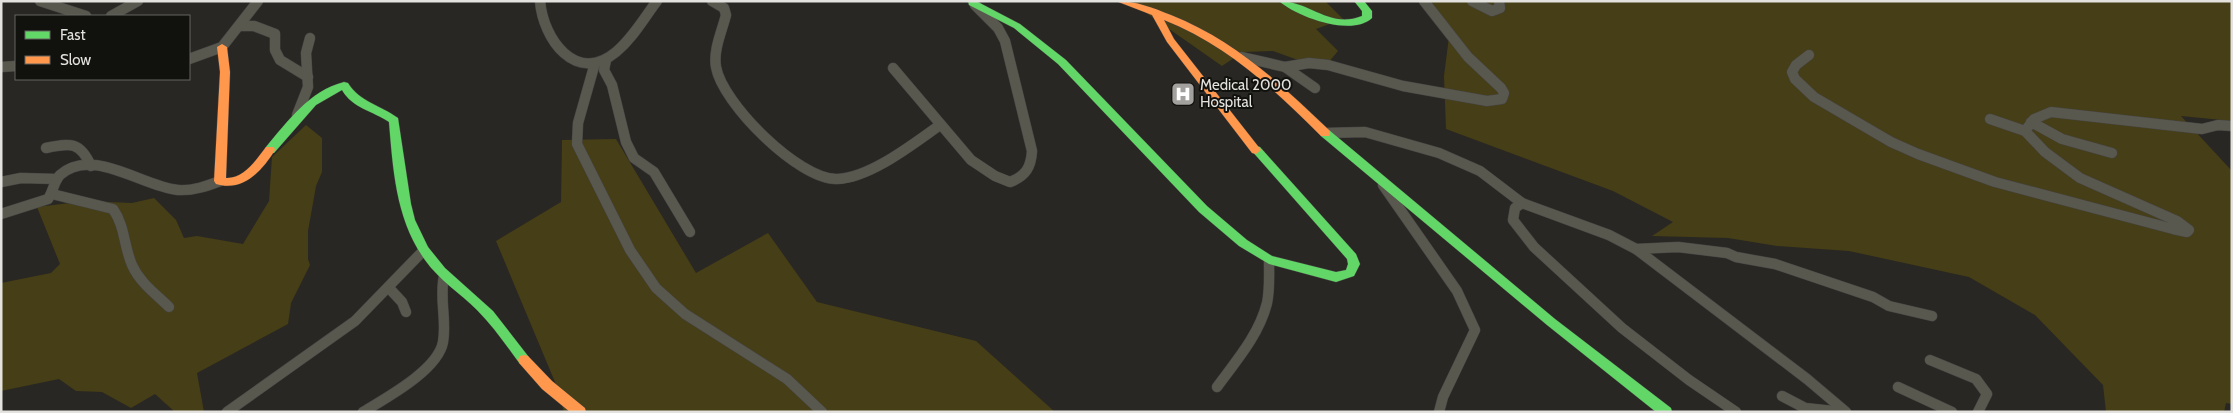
<svg xmlns="http://www.w3.org/2000/svg" width="2233" height="413" font-family="Cabin,sans-serif">
	<style>
		.green { fill: #463e16 }
		.lines { fill: none; stroke-linecap: round; stroke-linejoin: round }
		.street-casing { stroke: #454442; stroke-width: 11 }
		.fast-casing { stroke: #454442; stroke-width: 1 }
		.slow-casing { stroke: #454442; stroke-width: 1 }
		.street { stroke: #59584f; stroke-width: 10 }
		.fast { fill: #63d668; fill-rule: evenodd }
		.slow { fill: #ff974d; fill-rule: evenodd }
		.labels { text-anchor: middle; dominant-baseline: central; stroke-width: 4; stroke-linejoin: round; paint-order: stroke }
		.poi-label { font-size: 15px; fill: #e3e2de; stroke: #11110e; text-anchor: start }
	</style>
	<rect width="100%" height="100%" fill="#282723"/>
	<!-- green -->
	<g class="green">
		<path d="M 1134,1 L 1325,1 L 1343,19 L 1316,29 L 1338,51 L 1323,69 L 1273,51 L 1243,52 L 1222,66 L 1132,3 Z"/>
		<path d="M 1431,1 L 2232,1 L 2232,121 L 2181,116 L 2232,171 L 2232,404 L 2226,403 L 2224,412 L 2106,412 L 2103,385 L 2035,315 L 1969,277 L 1849,251 L 1777,246 L 1728,238 L 1652,236 L 1673,222 L 1613,191 L 1446,129 L 1444,76 L 1450,29 Z"/>
		<path d="M 306,125 L 322,138 L 322,172 L 316,186 L 308,231 L 308,259 L 310,265 L 291,303 L 288,324 L 197,373 L 204,412 L 175,412 L 155,394 L 131,408 L 102,392 L 76,391 L 59,379 L 1,391 L 1,283 L 51,273 L 60,264 L 37,207 L 86,201 L 132,203 L 154,198 L 176,220 L 184,238 L 197,236 L 243,244 L 269,201 L 272,157 Z"/>
		<path d="M 616,139 L 696,273 L 768,233 L 817,302 L 976,341 L 1055,412 L 564,412 L 555,382 L 496,241 L 561,202 L 562,140 Z"/>
	</g>
	<g class="lines">
		<!-- street casing -->
		<g class="street-casing">
			<g id="street">
				<path d="M 40,1 L 86,16"/>
				<path d="M 540,1 C 543,39 576,85 616,52 C 633,38 644,18 657,1"/>
				<path d="M 712,1 L 724,8 L 726,15 C 722,31 713,50 716,67 C 722,103 799,180 837,179 C 870,178 913,144 940,125"/>
				<path d="M 1472,1 L 1492,11 L 1500,8 L 1499,1"/>
				<path d="M 111,16 L 138,1"/>
				<path d="M 240,26 L 254,26 L 275,34 L 275,50 L 280,60 L 308,77"/>
				<path d="M 1809,55 L 1796,65 L 1792,72 L 1795,79 L 1814,97 L 1891,142 L 1918,154 L 1995,182 L 2173,229 L 2187,232 L 2189,230 L 2177,221 L 2080,178 L 2045,152 L 2025,131 L 1990,119"/>
				<path d="M 1242,57 L 1285,67 L 1309,63 L 1328,65 L 1403,86 L 1487,101 L 1502,99 L 1504,93 L 1501,88 L 1468,57 L 1424,1"/>
				<path d="M 189,59 L 222,47 L 258,1"/>
				<path d="M 606,60 L 604,70 L 612,85 L 626,142 L 634,158 L 654,172 L 690,232"/>
				<path d="M 595,63 L 578,123 L 577,144 L 630,250 L 656,288 L 685,314 L 787,379 L 822,412"/>
				<path d="M 1,67 L 16,66"/>
				<path d="M 1285,67 L 1315,88"/>
				<path d="M 893,68 L 971,160 L 995,176 L 1010,182 C 1026,176 1031,167 1032,151 L 1005,41 L 998,28 L 975,5"/>
				<path d="M 297,115 L 308,87 L 306,53 L 310,38"/>
				<path d="M 2031,122 L 2062,139 L 2112,153"/>
				<path d="M 2025,131 L 2034,119 L 2051,112 L 2202,129 L 2218,125 L 2232,126"/>
				<path d="M 1325,133 L 1365,132 L 1439,153 L 1480,171 L 1522,203 L 1609,235 L 1636,249 L 1807,379 L 1846,412"/>
				<path d="M 46,148 C 70,143 80,141 91,166"/>
				<path d="M 1,182 L 21,178 L 57,179"/>
				<path d="M 1383,185 L 1457,291 L 1475,330 L 1443,397 L 1439,412"/>
				<path d="M 52,194 L 113,209 C 125,226 124,247 132,265 C 140,283 156,294 169,307"/>
				<path d="M 1522,203 L 1515,208 L 1513,220 L 1534,247 L 1622,328 L 1689,380 L 1736,412"/>
				<path d="M 1,214 L 48,199 C 53,192 54,181 60,175 C 92,146 143,187 178,190 C 193,191 207,186 220,181"/>
				<path d="M 1636,249 L 1678,247 L 1727,253 L 1736,257 L 1775,264 L 1873,297 L 1889,306 L 1932,316"/>
				<path d="M 389,288 L 402,302 L 406,312"/>
				<path d="M 1930,360 L 1976,379 L 1987,394 L 1978,412"/>
				<path d="M 1217,387 C 1236,361 1259,335 1267,303 C 1270,289 1269,274 1269,260"/>
				<path d="M 1898,387 L 1952,412"/>
				<path d="M 1782,396 L 1805,408 L 1843,412"/>
				<path d="M 227,412 L 355,321 L 424,250"/>
				<path d="M 363,412 C 386,398 438,370 443,342 C 447,320 439,298 444,276"/>
			</g>
		</g>
		<!-- fast casing -->
		<g class="fast-casing">
			<g id="fast">
				<path d="M 968,1 L 976,1 L 1020,24 L 1066,60 L 1207,206 L 1247,240 L 1272,256 L 1336,272 L 1346,270 L 1348,264 L 1347,259 L 1251,150 L 1256,146 L 1260,147 L 1356,254 L 1360,264 L 1354,276 L 1336,282 L 1269,264 L 1239,246 L 1199,212 L 1058,64 L 1014,28 L 969,5 Z"/>
				<path d="M 1279,1 C 1310,1 1329,29 1362,16 L 1362,11 L 1354,1 L 1364,1 L 1372,11 L 1372,18 C 1352,37 1297,17 1279,1 Z"/>
				<path d="M 344,82 L 348,83 C 360,102 380,105 398,118 L 411,204 L 415,220 L 428,247 L 445,268 L 493,311 L 528,356 L 530,360 L 528,364 L 524,365 L 520,364 C 506,345 493,326 477,310 C 460,293 439,280 425,260 C 396,220 393,170 389,122 C 373,111 352,108 342,90 L 316,105 L 274,153 L 266,153 L 265,150 L 266,147 C 288,121 309,91 344,82 Z"/>
				<path d="M 1325,129 L 1329,130 L 1555,319 L 1671,408 L 1672,412 L 1656,412 L 1547,325 L 1321,136 L 1320,133 Z"/>
			</g>
		</g>
		<!-- slow casing -->
		<g class="slow-casing">
			<g id="slow">
				<path d="M 1116,1 C 1137,1 1153,8 1171,15 C 1234,40 1281,84 1329,130 L 1330,133 L 1329,136 L 1321,136 C 1274,89 1227,45 1164,20 L 1174,39 L 1261,150 L 1256,154 L 1252,153 L 1167,42 L 1152,15 Z"/>
				<path d="M 222,44 L 227,47 L 230,72 L 226,178 C 244,179 256,160 266,147 L 274,147 L 275,150 C 262,171 243,192 216,184 L 214,181 L 220,72 L 217,47 Z"/>
				<path d="M 524,355 L 528,356 L 552,381 L 585,408 L 586,412 L 570,412 L 542,389 L 520,364 L 518,360 L 520,356 Z"/>
			</g>
		</g>
		<!-- street -->
		<use href="#street" class="street"/>
		<!-- fast -->
		<use href="#fast" class="fast"/>
		<!-- slow -->
		<use href="#slow" class="slow"/>
	</g>
	<!-- icons -->
	<defs>
		<g id="hospital-square" transform="scale(1.25)"><rect x="-9" y="-9" width="18" height="18" rx="4" fill="#a2a19d" stroke="#11110e"/><path d="M-5-5h3v3.5h4V-5h3V5h-3V1.5h-4V5h-3Z" fill="#fff"/></g>
	</defs>
	<g fill-rule="evenodd">
		<use href="#hospital-square" x="1183" y="94"/>
	</g>
	<g class="labels">
		<!-- poi labels -->
		<g class="poi-label">
			<text x="1200" y="85">Medical 2000<tspan x="1200" dy="17">Hospital</tspan></text>
		</g>
	</g>
	<!-- border -->
	<rect width="2233" height="413" fill="none" stroke="#e3e2de" stroke-width="5"/>
	<!-- legend -->
	<rect x="15" y="15" width="175" height="65" fill="#11110e" stroke="#656561"/>
	<rect x="25" y="31" width="25" height="8" fill="#63d668" stroke="#656561"/>
	<text x="60" y="40" font-size="15" fill="#e3e2de">Fast</text>
	<rect x="25" y="56" width="25" height="8" fill="#ff974d" stroke="#656561"/>
	<text x="60" y="65" font-size="15" fill="#e3e2de">Slow</text>
</svg>
